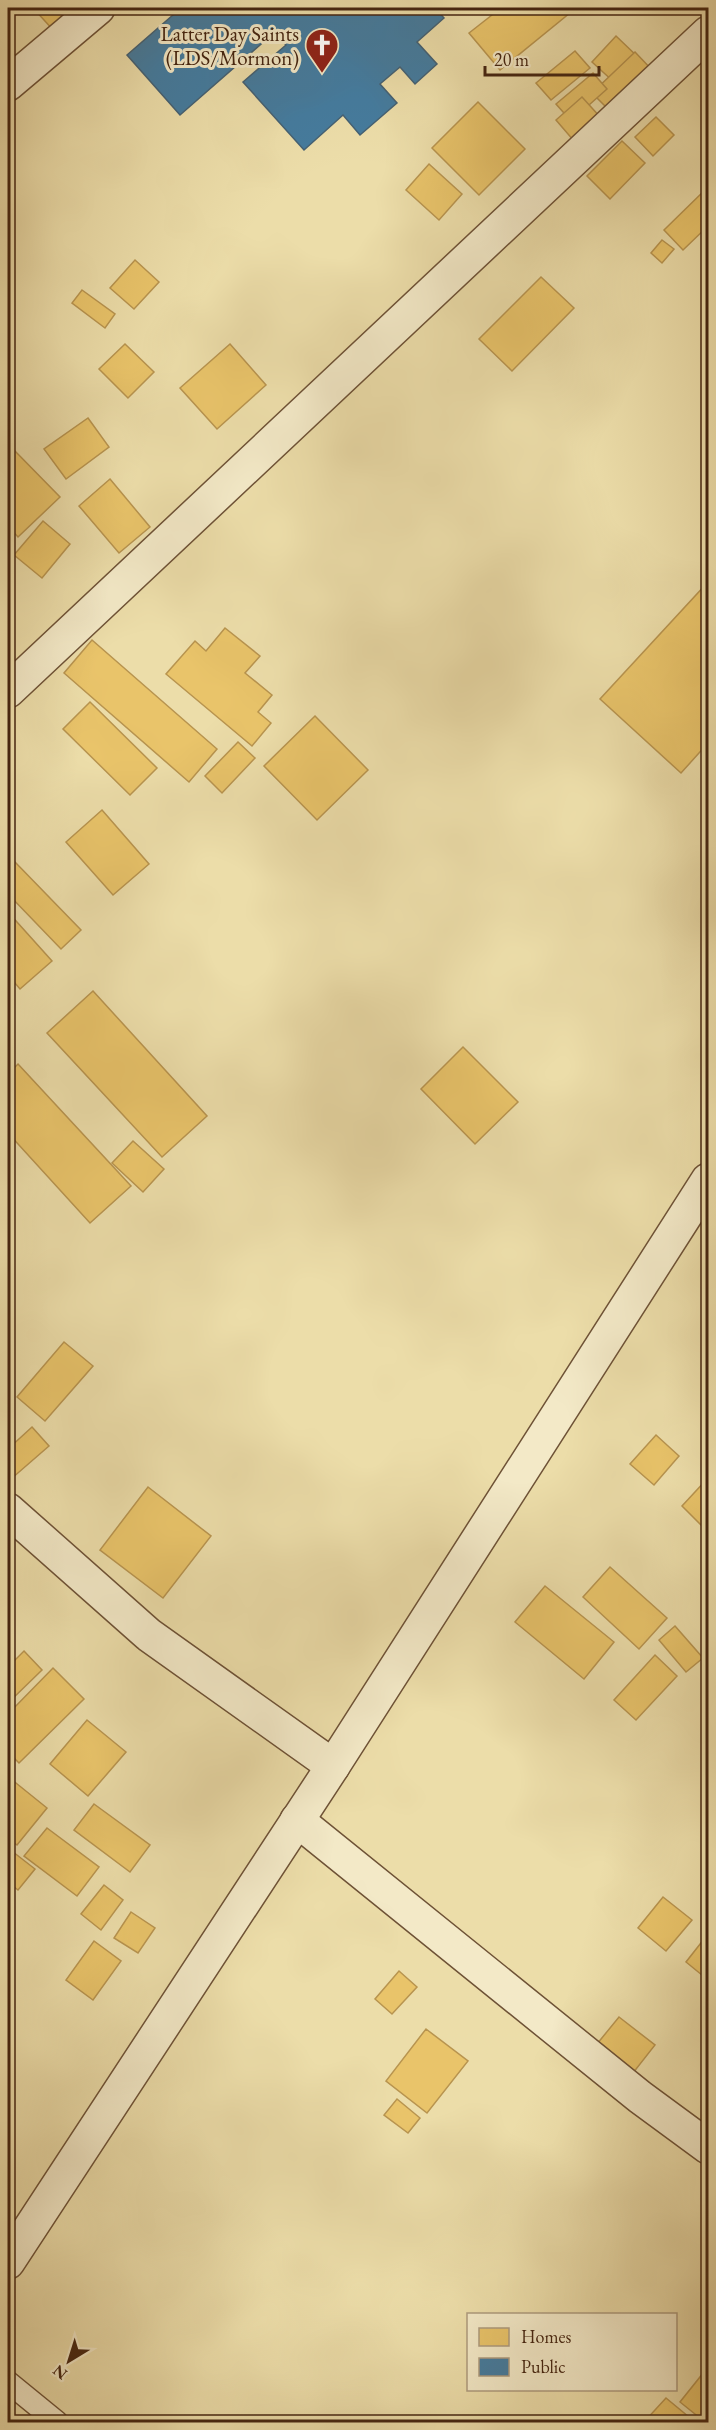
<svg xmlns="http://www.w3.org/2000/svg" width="716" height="2430" font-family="'EB Garamond',serif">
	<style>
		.homes { fill: #e9c46a; stroke: #b8944f; stroke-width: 1.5 }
		.public { fill: #457b9d; stroke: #456173; stroke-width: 1.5 }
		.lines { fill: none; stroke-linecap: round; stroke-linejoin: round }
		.service-casing { stroke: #6e5236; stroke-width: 24 }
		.minor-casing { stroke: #6e5236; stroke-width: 36 }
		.tertiary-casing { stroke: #6e5236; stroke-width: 36 }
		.service { stroke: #f3e9c7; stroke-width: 21 }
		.minor { stroke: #f3e9c7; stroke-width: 33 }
		.tertiary { stroke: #f3e9c7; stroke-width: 33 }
		.labels { text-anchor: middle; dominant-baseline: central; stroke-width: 6; stroke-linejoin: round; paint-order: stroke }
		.poi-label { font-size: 21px; fill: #442410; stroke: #f3e9c7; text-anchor: end }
	</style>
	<rect width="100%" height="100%" fill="#ecdda9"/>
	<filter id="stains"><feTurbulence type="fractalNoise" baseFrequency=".00333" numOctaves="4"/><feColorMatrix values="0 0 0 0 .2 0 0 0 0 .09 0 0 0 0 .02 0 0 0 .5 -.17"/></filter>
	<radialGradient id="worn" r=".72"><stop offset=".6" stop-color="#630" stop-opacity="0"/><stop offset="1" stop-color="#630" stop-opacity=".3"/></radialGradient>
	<!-- homes -->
	<g class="homes">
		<path d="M 33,8 L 83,8 L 55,32 Z"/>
		<path d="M 501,8 L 576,8 L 500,70 L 469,33 Z"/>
		<path d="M 616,36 L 639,58 L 616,84 L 592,62 Z"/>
		<path d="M 575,51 L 590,68 L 551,100 L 536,83 Z"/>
		<path d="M 635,52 L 653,71 L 611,112 L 592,93 Z"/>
		<path d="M 593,73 L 607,89 L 571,121 L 556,104 Z"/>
		<path d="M 582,97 L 601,118 L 574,141 L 556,120 Z"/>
		<path d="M 478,102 L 525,149 L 479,195 L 432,148 Z"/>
		<path d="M 656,117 L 674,135 L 653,156 L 635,137 Z"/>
		<path d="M 622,141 L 645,163 L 610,199 L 587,176 Z"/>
		<path d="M 429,164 L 462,194 L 439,220 L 406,190 Z"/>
		<path d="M 708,187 L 708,226 L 683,250 L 664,230 Z"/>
		<path d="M 662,240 L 674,249 L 662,263 L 651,253 Z"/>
		<path d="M 135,260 L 159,282 L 134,309 L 110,288 Z"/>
		<path d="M 541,277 L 574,308 L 512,371 L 479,339 Z"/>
		<path d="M 82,290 L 115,314 L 105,328 L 72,303 Z"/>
		<path d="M 125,344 L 154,372 L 128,398 L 99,369 Z"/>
		<path d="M 230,344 L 266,385 L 217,429 L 180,388 Z"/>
		<path d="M 88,418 L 109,447 L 66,479 L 44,449 Z"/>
		<path d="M 14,450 L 60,497 L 18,537 L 8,526 L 8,457 Z"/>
		<path d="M 110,479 L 150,527 L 119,553 L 79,506 Z"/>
		<path d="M 43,521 L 70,544 L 42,578 L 14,555 Z"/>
		<path d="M 708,582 L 708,743 L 681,773 L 600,699 Z"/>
		<path d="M 225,628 L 260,656 L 245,673 L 272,695 L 258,712 L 271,723 L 252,746 L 166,674 L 195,641 L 206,651 Z"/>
		<path d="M 92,640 L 217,749 L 189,782 L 64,673 Z"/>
		<path d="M 90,702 L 157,768 L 130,795 L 63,729 Z"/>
		<path d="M 315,716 L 368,770 L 317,820 L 264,766 Z"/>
		<path d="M 238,742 L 255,758 L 222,793 L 205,776 Z"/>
		<path d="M 102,810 L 149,864 L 113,895 L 66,842 Z"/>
		<path d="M 15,862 L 81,930 L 61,949 L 8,894 L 8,870 Z"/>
		<path d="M 8,912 L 52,961 L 20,989 L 8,975 Z"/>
		<path d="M 93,991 L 207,1116 L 162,1157 L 47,1033 Z"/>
		<path d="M 463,1047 L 518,1102 L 475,1144 L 421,1089 Z"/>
		<path d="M 18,1064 L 131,1186 L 90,1223 L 8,1133 L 8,1074 Z"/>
		<path d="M 133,1141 L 164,1169 L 143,1192 L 112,1163 Z"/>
		<path d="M 64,1342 L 93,1366 L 45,1421 L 17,1397 Z"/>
		<path d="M 32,1427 L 49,1446 L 11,1479 L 8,1475 L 8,1449 Z"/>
		<path d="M 656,1435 L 679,1456 L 654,1485 L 630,1464 Z"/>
		<path d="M 708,1478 L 708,1532 L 682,1506 Z"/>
		<path d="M 148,1487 L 211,1536 L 163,1598 L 100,1550 Z"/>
		<path d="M 610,1567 L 667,1618 L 639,1649 L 583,1597 Z"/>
		<path d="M 545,1586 L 614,1642 L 584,1679 L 515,1622 Z"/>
		<path d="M 675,1626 L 703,1658 L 686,1672 L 659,1640 Z"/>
		<path d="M 24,1651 L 42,1670 L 8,1703 L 8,1667 Z"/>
		<path d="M 655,1655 L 677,1676 L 636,1720 L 614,1700 Z"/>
		<path d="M 53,1668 L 84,1699 L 19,1763 L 8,1752 L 8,1714 Z"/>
		<path d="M 87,1720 L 126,1752 L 88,1796 L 50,1764 Z"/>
		<path d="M 11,1779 L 47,1808 L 17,1845 L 8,1838 L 8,1784 Z"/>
		<path d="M 94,1804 L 150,1845 L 130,1872 L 74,1830 Z"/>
		<path d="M 47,1828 L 99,1867 L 77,1896 L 24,1856 Z"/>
		<path d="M 8,1848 L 35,1869 L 18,1890 L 8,1882 Z"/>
		<path d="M 104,1885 L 123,1900 L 101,1930 L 81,1914 Z"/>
		<path d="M 663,1897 L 692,1920 L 666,1951 L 638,1928 Z"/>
		<path d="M 131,1912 L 155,1928 L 138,1953 L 114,1938 Z"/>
		<path d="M 708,1934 L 708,1980 L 686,1962 Z"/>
		<path d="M 94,1941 L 121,1961 L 93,2000 L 66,1980 Z"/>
		<path d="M 399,1971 L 417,1987 L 392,2014 L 375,1999 Z"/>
		<path d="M 619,2017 L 655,2045 L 633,2073 L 597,2044 Z"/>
		<path d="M 426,2029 L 468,2061 L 427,2113 L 386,2081 Z"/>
		<path d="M 397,2099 L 420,2118 L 408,2133 L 384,2115 Z"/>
		<path d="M 708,2367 L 708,2422 L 705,2422 L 680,2402 Z"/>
		<path d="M 666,2398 L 695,2422 L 644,2422 Z"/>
	</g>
	<!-- public -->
	<path class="public" d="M 181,8 L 324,8 L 330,14 L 337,8 L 435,8 L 444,18 L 417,42 L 437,64 L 415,84 L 400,67 L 380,84 L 397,103 L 360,135 L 343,115 L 304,150 L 243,82 L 286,45 L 275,32 L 180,115 L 127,55 Z"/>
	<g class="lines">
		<!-- service casing -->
		<g class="service-casing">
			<path id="service" d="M 8,2382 L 57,2422"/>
		</g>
		<!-- minor casing -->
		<g class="minor-casing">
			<g id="minor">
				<path d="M 8,84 L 98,8"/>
				<path d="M 8,691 L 708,33"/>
				<path d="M 8,1510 L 149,1635 L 333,1766"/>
				<path d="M 297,1820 L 640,2097 L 708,2147"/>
			</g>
		</g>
		<!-- tertiary casing -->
		<g class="tertiary-casing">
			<path id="tertiary" d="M 8,2262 L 333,1766 L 708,1180"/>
		</g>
		<!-- service -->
		<use href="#service" class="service"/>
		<!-- minor -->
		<use href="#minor" class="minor"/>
		<!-- tertiary -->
		<use href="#tertiary" class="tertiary"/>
	</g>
	<!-- icons -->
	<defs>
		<g id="church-pin" transform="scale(1.725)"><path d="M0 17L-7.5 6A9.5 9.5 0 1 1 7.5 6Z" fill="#8f2418" stroke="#f3e9c7"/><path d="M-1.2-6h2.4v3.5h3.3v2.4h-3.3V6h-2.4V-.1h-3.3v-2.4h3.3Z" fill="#fff"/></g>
	</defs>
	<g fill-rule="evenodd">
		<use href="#church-pin" x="322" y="45"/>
	</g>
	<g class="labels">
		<!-- poi labels -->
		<g class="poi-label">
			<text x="299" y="33">Latter Day Saints<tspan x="299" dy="24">(LDS/Mormon)</tspan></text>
		</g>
	</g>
	<!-- margin -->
	<rect width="716" height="2430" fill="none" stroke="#ecdda9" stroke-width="30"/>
	<rect x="9" y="9" width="698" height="2412" fill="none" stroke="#442410" stroke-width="3"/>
	<rect x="15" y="15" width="686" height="2400" fill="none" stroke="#442410" stroke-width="1.5"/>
	<!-- legend -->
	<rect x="467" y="2313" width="210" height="78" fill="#f3e9c7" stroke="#ad9a7e" stroke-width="1.5"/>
	<rect x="479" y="2328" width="30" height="18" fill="#e9c46a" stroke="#ad9a7e" stroke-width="1.5"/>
	<text x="521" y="2343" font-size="18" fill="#442410">Homes</text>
	<rect x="479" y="2358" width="30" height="18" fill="#457b9d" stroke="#ad9a7e" stroke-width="1.5"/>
	<text x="521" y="2373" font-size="18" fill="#442410">Public</text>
	<!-- north arrow -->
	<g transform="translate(69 2361) rotate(218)" stroke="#f3e9c7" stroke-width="4.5" paint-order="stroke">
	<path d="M0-4.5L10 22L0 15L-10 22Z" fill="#442410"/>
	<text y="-9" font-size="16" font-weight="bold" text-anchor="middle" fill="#442410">N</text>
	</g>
	<!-- scale -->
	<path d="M485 66v9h114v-9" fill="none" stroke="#442410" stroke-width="3"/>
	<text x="494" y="66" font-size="18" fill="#442410" stroke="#f3e9c7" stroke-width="4.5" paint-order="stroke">20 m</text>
	<rect width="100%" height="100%" filter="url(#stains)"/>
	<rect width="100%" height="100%" fill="url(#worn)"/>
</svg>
